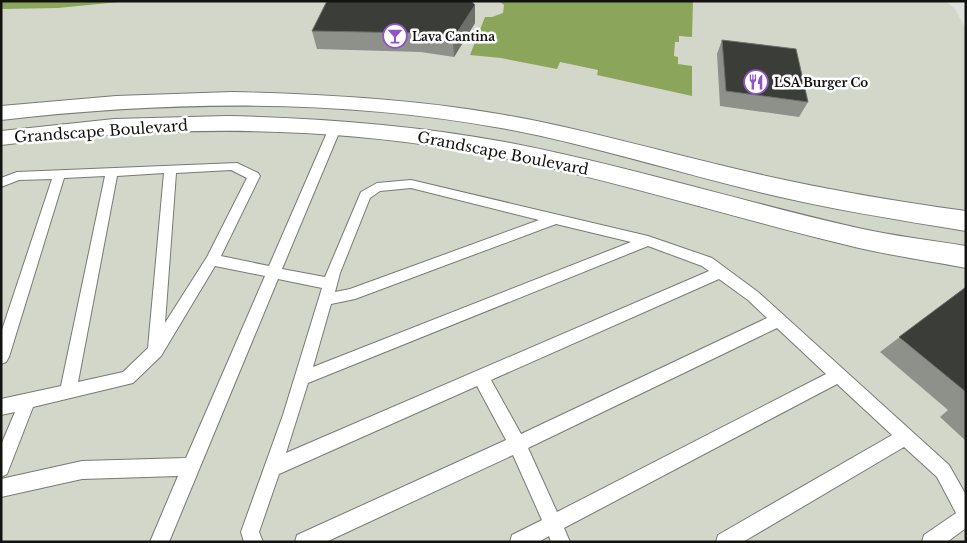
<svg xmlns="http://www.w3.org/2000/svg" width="967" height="543" font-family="'Libre Baskerville',serif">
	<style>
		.built { fill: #d2d7ca }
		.water { fill: #8ba65a }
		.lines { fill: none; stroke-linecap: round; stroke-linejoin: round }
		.service-casing { stroke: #787a75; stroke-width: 2 }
		.tertiary-casing { stroke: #787a75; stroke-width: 2 }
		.service { fill: #fff; fill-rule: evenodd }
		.tertiary { fill: #fff; fill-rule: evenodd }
		.wall { fill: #8e908a }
		.shaded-wall { fill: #6c6f6a }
		.building { fill: #3b3d38; stroke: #6c6f6a }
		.labels { text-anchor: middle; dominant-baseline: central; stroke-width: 5; stroke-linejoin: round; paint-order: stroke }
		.far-poi-label { font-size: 12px; font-weight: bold; fill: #121311; stroke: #fff; text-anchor: start }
		.street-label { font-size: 15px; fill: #121311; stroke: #fff }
	</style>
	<rect width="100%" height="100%" fill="#e0e3dd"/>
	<!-- built -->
	<path class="built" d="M 1,1 L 946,1 L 955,9 L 966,29 L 966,542 L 1,542 Z"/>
	<!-- water -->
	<g class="water">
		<path d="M 1,1 L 129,1 L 58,8 L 1,9 Z"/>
		<path d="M 499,1 L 693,1 L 692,37 L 679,36 L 679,42 L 675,42 L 674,56 L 678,57 L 678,64 L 692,66 L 692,96 L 597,75 L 598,70 L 560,62 L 557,69 L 501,58 L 470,55 L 485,17 L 492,17 L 503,13 L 504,5 Z"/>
	</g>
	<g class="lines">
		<!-- service casing -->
		<g class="service-casing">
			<path id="service" d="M 335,124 L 341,128 L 282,269 L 325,277 L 361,192 L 377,183 L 411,180 L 648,236 L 712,258 L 758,292 L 949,465 L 966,495 L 966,528 L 947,542 L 922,542 L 924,535 L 956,513 L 937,477 L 904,447 L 743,542 L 716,542 L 718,535 L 892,435 L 837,384 L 564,528 L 570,542 L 551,542 L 549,536 L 539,542 L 510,542 L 512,535 L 542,520 L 513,455 L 326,542 L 295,542 L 297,535 L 506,440 L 477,386 L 279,474 L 259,532 L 263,542 L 244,542 L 241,532 L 283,415 L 322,288 L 278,279 L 169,542 L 150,542 L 178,476 L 82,479 L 1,497 L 1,479 L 82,461 L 186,458 L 265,276 L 215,266 L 161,356 L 133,383 L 33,407 L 7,474 L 1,477 L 1,445 L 15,412 L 1,415 L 1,399 L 61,386 L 105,176 L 64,178 L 9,357 L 6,362 L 1,364 L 1,333 L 52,179 L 19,180 L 1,187 L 1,178 L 17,172 L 237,163 L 258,173 L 260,176 L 221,256 L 269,266 L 329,128 ZM 231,170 L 247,178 L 207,257 L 165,323 L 176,173 ZM 164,173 L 148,348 L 123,372 L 78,382 L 117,176 ZM 411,188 L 539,220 L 350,289 L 335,292 L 340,273 L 370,198 L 380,191 ZM 556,224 L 631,242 L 313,367 L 331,304 L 355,299 ZM 648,246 L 702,266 L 709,271 L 286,453 L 308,383 ZM 719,279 L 748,300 L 767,318 L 521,434 L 491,380 ZM 777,328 L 826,374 L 557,512 L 528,448 Z"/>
		</g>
		<!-- tertiary casing -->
		<g class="tertiary-casing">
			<g id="tertiary">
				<path d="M 232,92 C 321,94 411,99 499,114 C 576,127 652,149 728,167 C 806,186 886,200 966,211 L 966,231 C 898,220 830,209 763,193 C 675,172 589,144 501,128 C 336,98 167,101 1,120 L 1,106 L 116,96 Z"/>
				<path d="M 227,116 C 320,118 413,125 505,142 C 624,165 740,201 858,228 C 893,236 930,240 966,246 L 966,268 C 930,261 894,256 859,248 C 723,216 591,171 453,149 C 303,124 152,127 1,145 L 1,131 L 114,119 Z"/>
			</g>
		</g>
		<!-- service -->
		<use href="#service" class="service"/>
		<!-- tertiary -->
		<use href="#tertiary" class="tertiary"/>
	</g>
	<!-- wall -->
	<g class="wall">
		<path d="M 475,5 L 475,23 L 454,57 L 421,52 L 317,49 L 312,31 Z"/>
		<path d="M 722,40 L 808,102 L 799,117 L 720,106 L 717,54 Z"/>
		<path d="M 966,287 L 966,441 L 940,417 L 948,410 L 880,352 Z"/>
	</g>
	<!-- shaded-wall -->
	<path class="shaded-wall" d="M 475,5 L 475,23 L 454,57 L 453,39 Z"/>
	<!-- building -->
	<g class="building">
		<path d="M 327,1 L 471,1 L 475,5 L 453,39 L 419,33 L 312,31 Z"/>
		<path d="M 722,40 L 796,49 L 808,102 L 726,91 Z"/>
		<path d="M 966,287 L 966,392 L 899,337 Z"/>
	</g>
	<!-- icons -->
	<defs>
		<g id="bar-ring" transform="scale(1.25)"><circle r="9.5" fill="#fff" stroke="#9053c9" stroke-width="1.5"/><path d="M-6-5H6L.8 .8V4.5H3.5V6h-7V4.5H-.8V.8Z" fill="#9053c9"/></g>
		<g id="restaurant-ring" transform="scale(1.25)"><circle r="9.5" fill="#fff" stroke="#9053c9" stroke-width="1.5"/><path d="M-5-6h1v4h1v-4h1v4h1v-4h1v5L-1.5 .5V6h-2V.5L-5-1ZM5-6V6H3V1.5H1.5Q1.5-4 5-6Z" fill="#9053c9"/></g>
	</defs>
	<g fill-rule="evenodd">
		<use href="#bar-ring" x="395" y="36"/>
		<use href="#restaurant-ring" x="756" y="82"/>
	</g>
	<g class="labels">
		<!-- far-poi labels -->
		<g class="far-poi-label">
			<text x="412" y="36">Lava Cantina</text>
			<text x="774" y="82">LSA Burger Co</text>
		</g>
		<!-- street labels -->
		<g class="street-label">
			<text transform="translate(101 131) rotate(-4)">Grandscape Boulevard</text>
			<text transform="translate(503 153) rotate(11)">Grandscape Boulevard</text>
		</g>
	</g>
	<!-- border -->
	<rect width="967" height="543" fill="none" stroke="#121311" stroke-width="5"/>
</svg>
